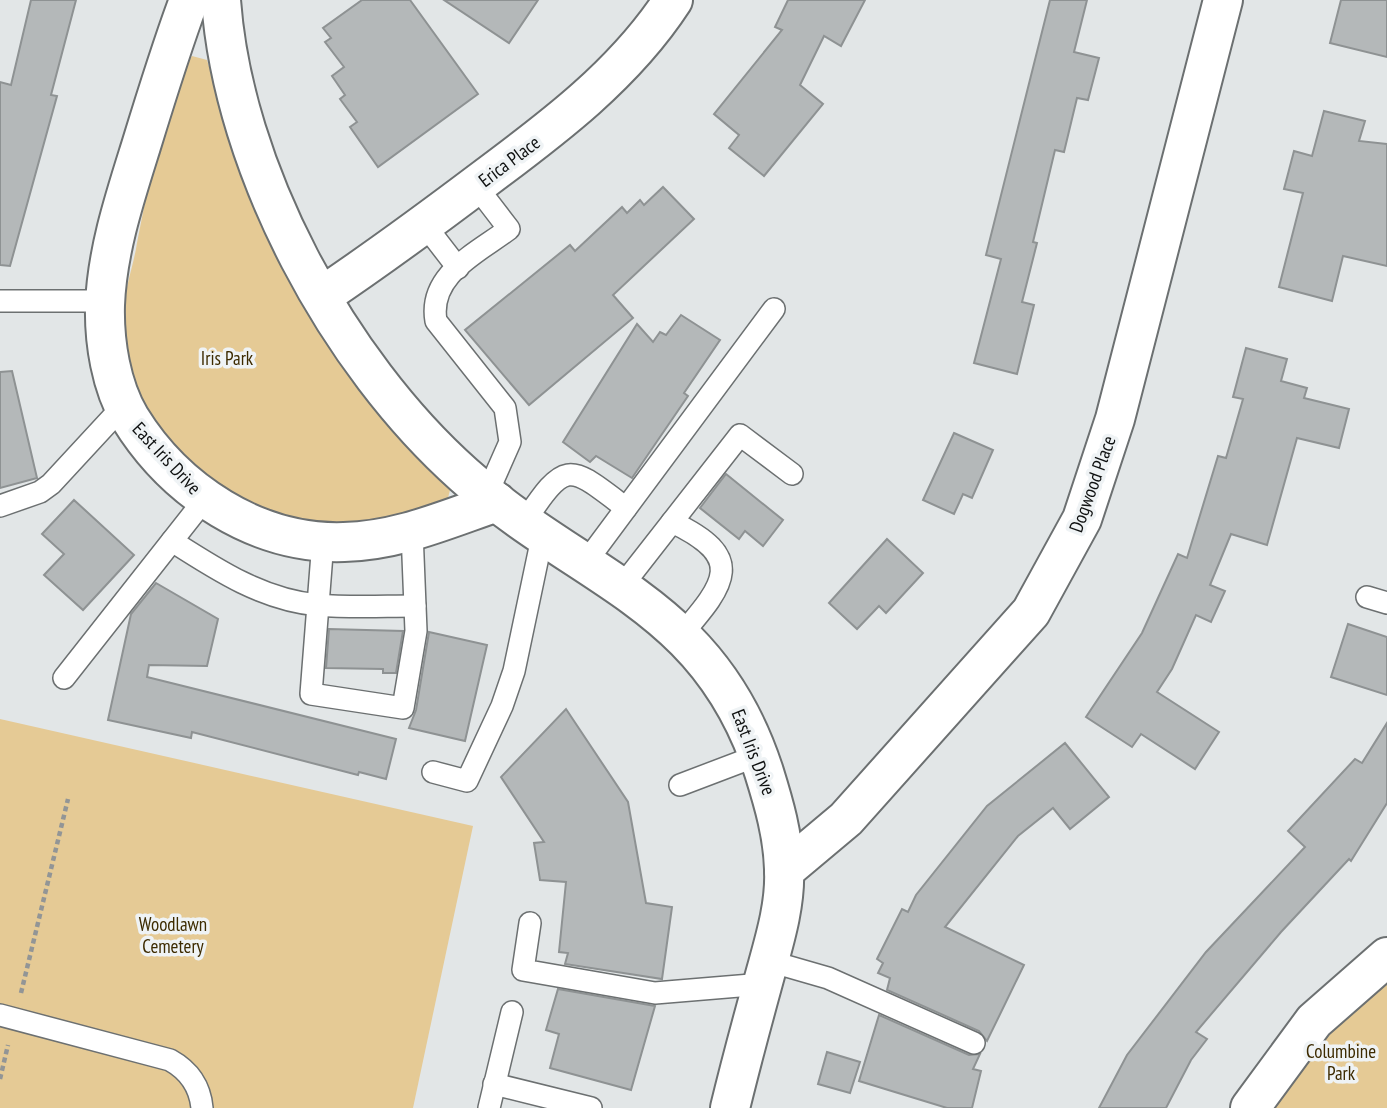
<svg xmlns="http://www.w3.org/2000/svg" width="1387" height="1108" font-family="'PT Sans Narrow',sans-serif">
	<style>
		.green { fill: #e5ca95 }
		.building { fill: #b4b8b9; stroke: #8e9293; stroke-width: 2 }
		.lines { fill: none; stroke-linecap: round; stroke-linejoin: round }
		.service-casing { stroke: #6c7071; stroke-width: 24 }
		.minor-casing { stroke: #6c7071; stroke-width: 42 }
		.path { stroke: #929596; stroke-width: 4.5; stroke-dasharray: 5 3.5; stroke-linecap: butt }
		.service { stroke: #fff; stroke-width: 21 }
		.minor { stroke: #fff; stroke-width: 38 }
		.labels { text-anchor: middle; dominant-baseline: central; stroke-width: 7; stroke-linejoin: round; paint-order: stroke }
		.street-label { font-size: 19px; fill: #0e1010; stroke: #eff3f5 }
		.park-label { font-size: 19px; fill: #3d2b00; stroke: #eff3f5 }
	</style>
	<rect width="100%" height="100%" fill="#e2e6e7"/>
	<!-- green -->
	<g class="green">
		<path d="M 192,56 L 207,60 L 247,192 L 286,274 L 329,346 L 365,395 L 446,481 L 450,490 L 448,498 C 423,514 398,519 368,521 C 337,524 303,526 273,515 C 204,490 140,427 126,353 C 124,341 122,324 123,311 C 125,290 132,269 136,249 C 146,199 164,94 192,56 Z"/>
		<path d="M 0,719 L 473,826 L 413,1108 L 0,1108 Z"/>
		<path d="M 1387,957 L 1387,1108 L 1250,1108 Z"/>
	</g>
	<!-- building -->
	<g class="building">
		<path d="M 31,0 L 76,0 L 51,95 L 57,96 L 10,266 L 0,265 L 0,82 L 11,85 Z"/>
		<path d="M 362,0 L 410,0 L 478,94 L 378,167 L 350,127 L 357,122 L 340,99 L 345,95 L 332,76 L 344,67 L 325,42 L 331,38 L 323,28 Z"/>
		<path d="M 444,0 L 538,0 L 509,43 Z"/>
		<path d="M 788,0 L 865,0 L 841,46 L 824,36 L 800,85 L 823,104 L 764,176 L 729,148 L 739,135 L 714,114 L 782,30 L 775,27 Z"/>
		<path d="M 1050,0 L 1087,0 L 1074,52 L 1099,58 L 1088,100 L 1077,98 L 1064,152 L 1055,150 L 1033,242 L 1037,243 L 1022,302 L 1034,305 L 1017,374 L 974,363 L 1001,259 L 986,255 Z"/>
		<path d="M 1341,0 L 1387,0 L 1387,57 L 1330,43 Z"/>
		<path d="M 1324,111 L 1365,121 L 1359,141 L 1387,144 L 1387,266 L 1343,256 L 1332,301 L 1279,287 L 1303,193 L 1284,189 L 1294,151 L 1312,156 Z"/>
		<path d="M 663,187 L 694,219 L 613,295 L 633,318 L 529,405 L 465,330 L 570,245 L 575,251 L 622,207 L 627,213 L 640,200 L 644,205 Z"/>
		<path d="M 681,315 L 720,340 L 684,393 L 688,396 L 632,478 L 596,456 L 590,462 L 563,442 L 637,324 L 653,342 L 660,332 L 666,335 Z"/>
		<path d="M 1246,348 L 1287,359 L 1281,381 L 1307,388 L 1304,398 L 1349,409 L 1339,448 L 1297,438 L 1267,545 L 1231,534 L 1210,585 L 1225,591 L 1211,622 L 1196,615 L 1172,669 L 1157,692 L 1219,732 L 1195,769 L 1141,734 L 1132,747 L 1086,717 L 1142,633 L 1178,554 L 1187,558 L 1218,456 L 1226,458 L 1243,399 L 1233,397 Z"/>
		<path d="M 12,371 L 37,478 L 0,488 L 0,372 Z"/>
		<path d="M 954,433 L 993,450 L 972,498 L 963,494 L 954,514 L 923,500 Z"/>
		<path d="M 726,474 L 783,520 L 763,546 L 745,531 L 739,539 L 700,508 Z"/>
		<path d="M 74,500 L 134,555 L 83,610 L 44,575 L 64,554 L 42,534 Z"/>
		<path d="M 887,539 L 923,573 L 886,613 L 879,606 L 857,629 L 829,603 Z"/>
		<path d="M 156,583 L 218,619 L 207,666 L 149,665 L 147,677 L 396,739 L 386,779 L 359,772 L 358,775 L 192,732 L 191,738 L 108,720 L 131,614 Z"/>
		<path d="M 1348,624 L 1387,637 L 1387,695 L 1331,677 Z"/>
		<path d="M 329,629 L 403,631 L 396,673 L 383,673 L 383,669 L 326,668 Z"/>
		<path d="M 429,632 L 487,645 L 465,741 L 409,728 L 416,710 Z"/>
		<path d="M 566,709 L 628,802 L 646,903 L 672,907 L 662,979 L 565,964 L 568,953 L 559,952 L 566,882 L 540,880 L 534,843 L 544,842 L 501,777 Z"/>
		<path d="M 1387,723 L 1387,803 L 1351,861 L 1349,859 L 1281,932 L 1196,1032 L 1207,1039 L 1191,1060 L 1166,1108 L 1099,1108 L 1127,1055 L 1206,952 L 1305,847 L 1288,831 L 1355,759 L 1362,763 Z"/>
		<path d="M 1065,743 L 1109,797 L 1070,829 L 1053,808 L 1018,836 L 945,927 L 1024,965 L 987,1041 L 979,1031 L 887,990 L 890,978 L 878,973 L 883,963 L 877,959 L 902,909 L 908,912 L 916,895 L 987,806 Z"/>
		<path d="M 558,989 L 655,1006 L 631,1090 L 550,1068 L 559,1034 L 546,1030 Z"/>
		<path d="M 879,1015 L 969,1055 L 980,1054 L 973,1069 L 981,1071 L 972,1108 L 947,1108 L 859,1081 Z"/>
		<path d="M 827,1052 L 860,1062 L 850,1093 L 818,1084 Z"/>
	</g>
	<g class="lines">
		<!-- service casing -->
		<g class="service-casing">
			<g id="service">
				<path d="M 476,186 L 509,229 C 477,253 428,275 436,321 L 505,408 L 510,442 L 487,494"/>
				<path d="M 424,224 L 458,268"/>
				<path d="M 0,301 L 106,301"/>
				<path d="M 0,506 L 40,492 L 51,484 L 125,404"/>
				<path d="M 525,521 C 567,458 569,465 626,508"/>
				<path d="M 672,522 C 746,557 726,583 682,634"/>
				<path d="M 172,541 C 217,570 263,600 318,605 C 350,608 383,606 415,606"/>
				<path d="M 323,541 L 311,694 L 403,708 L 416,631 L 412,532"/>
				<path d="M 586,562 L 774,309"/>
				<path d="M 622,586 L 740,435 L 792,474"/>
				<path d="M 1367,597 L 1387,603"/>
				<path d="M 64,678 L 205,499"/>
				<path d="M 433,772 L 467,781 L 502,706 L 514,671 L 543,533"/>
				<path d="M 680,785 L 759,755"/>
				<path d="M 530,923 L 523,970 L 655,993 L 763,984"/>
				<path d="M 769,961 L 828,978 L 974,1043"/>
				<path d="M 0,1015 L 170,1060 C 188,1070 200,1086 202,1108"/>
				<path d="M 494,1084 L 591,1108"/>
				<path d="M 489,1108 L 512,1012"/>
			</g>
		</g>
		<!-- minor casing -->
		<g class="minor-casing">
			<g id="minor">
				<path d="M 189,0 C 171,48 156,97 141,146 C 125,197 107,251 105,305 C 104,342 111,386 130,418 C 175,491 257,545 344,542 C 398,541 447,519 497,502"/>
				<path d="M 221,0 C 233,169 338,363 464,475 C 582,581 709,601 764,772 C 774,804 783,835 784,869 C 786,908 772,948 762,986 C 751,1026 740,1067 730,1108"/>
				<path d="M 322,296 C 377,259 430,220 483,180 C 553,128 625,74 673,0"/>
				<path d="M 784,871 L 846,819 L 1031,612 L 1082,519 L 1115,419 L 1223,0"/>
				<path d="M 1250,1108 L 1314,1021 L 1387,957"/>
			</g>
		</g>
		<!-- path -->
		<g class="path">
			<path d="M 21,993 L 68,799"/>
			<path d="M 0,1079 L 8,1045"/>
		</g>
		<!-- service -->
		<use href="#service" class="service"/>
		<!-- minor -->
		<use href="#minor" class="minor"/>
	</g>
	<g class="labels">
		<!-- street labels -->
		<g class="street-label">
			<text transform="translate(509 161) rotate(-37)">Erica Place</text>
			<text transform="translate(167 458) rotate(47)">East Iris Drive</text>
			<text transform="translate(1092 484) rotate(-70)">Dogwood Place</text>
			<text transform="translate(754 752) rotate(69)">East Iris Drive</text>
		</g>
		<!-- park labels -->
		<g class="park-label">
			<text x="227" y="358">Iris Park</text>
			<text x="173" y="924">Woodlawn<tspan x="173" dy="22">Cemetery</tspan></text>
			<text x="1341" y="1051">Columbine<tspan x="1341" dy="22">Park</tspan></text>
		</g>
	</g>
</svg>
